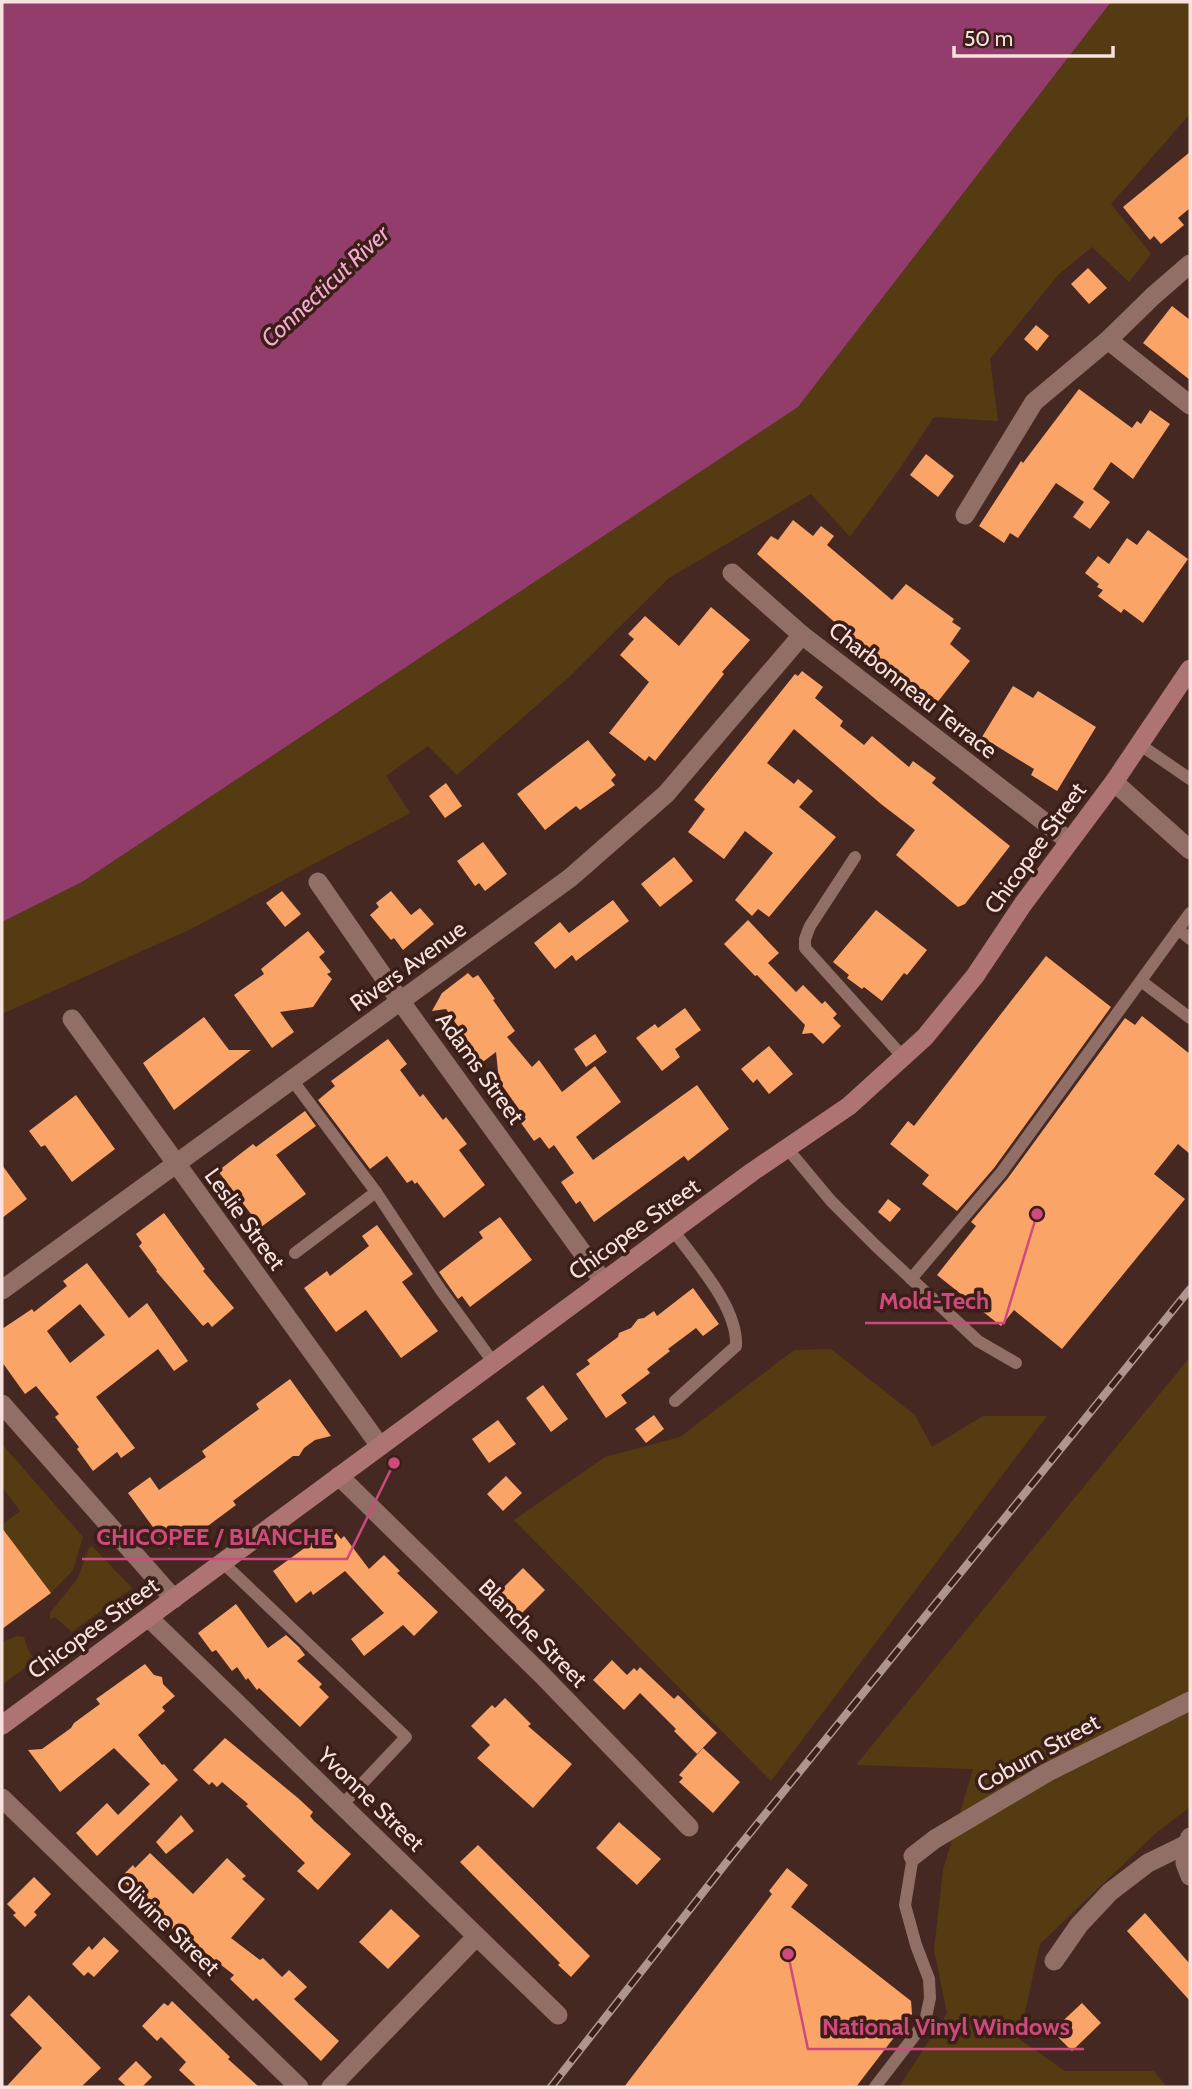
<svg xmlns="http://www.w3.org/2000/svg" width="1192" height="2089" font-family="Cabin,sans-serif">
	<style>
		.green { fill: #553b11 }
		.water { fill: #933d6d }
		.building { fill: #fba468; fill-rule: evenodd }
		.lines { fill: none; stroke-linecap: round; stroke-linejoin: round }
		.service { stroke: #916e66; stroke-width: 12 }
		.minor { stroke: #916e66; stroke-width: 19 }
		.secondary { stroke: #ae7474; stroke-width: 19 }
		.rail-casing { stroke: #ae9590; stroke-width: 8 }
		.rail { stroke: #3b1e18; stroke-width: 5; stroke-dasharray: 16; stroke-linecap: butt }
		.labels { text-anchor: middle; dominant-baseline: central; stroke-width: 7; stroke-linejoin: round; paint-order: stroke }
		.street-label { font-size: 23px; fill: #f7e2de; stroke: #3b1e18 }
		.water-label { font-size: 24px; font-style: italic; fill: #f2aace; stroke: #3b1e18 }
		.leader { fill: none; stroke: #cf4a7c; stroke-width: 2.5 }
		.callout-dot { fill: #cf4a7c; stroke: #3b1e18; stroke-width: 2.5 }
		.callout-label { font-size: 24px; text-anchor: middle; font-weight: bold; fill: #cf4a7c; stroke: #3b1e18; stroke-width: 7; stroke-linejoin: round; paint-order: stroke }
	</style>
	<rect width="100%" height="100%" fill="#462822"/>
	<!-- green -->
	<g class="green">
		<path d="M 1111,2 L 1190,2 L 1190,114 L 1111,204 L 1151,254 L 1129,282 L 1092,247 L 1058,275 L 990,359 L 998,421 L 934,417 L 898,471 L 850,537 L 811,494 L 669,578 L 568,678 L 457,775 L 428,746 L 386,776 L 410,813 L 191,929 L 2,1014 L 2,922 L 82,882 L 798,407 Z"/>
		<path d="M 831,1349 L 915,1415 L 932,1447 L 983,1416 L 1047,1416 L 771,1781 L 514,1520 L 605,1457 L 680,1437 L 794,1350 Z"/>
		<path d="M 1190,1357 L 1190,1807 L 1157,1832 L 1040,1944 L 1019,2039 L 1065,2071 L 1154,2071 L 1167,2087 L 899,2087 L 947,2013 L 934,1950 L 943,1870 L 973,1769 L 856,1765 Z"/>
		<path d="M 2,1444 L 83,1537 L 73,1570 L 51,1593 L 2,1528 L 2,1525 L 20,1511 L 2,1487 Z"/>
		<path d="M 92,1546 L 132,1588 L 72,1632 L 55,1617 L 50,1619 L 50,1613 L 78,1578 L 89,1548 Z"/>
		<path d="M 17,1636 L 24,1637 L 28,1650 L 35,1660 L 2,1685 L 2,1642 Z"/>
	</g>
	<!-- water -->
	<path class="water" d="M 2,2 L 1111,2 L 798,407 L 82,882 L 2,922 Z"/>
	<!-- building -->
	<g class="building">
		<path d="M 1190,152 L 1190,208 L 1178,218 L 1184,225 L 1161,244 L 1154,236 L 1150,240 L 1123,207 Z"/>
		<path d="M 1088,268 L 1107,288 L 1089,304 L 1071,284 Z"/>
		<path d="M 1172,306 L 1190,320 L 1190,380 L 1143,343 Z"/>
		<path d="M 1036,325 L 1049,336 L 1037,351 L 1024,339 Z"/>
		<path d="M 1079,389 L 1132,428 L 1137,421 L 1141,424 L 1150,410 L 1170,424 L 1133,479 L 1111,462 L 1089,495 L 1093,489 L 1110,502 L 1090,529 L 1073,517 L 1084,502 L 1056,483 L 1018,538 L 1010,533 L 1004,543 L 979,526 L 1021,461 L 1023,463 Z"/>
		<path d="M 926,454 L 954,476 L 938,497 L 910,475 Z"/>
		<path d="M 793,520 L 813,536 L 821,526 L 834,536 L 827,545 L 892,600 L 906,584 L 954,619 L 952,622 L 961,628 L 950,644 L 970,661 L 936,704 L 839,626 L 757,554 L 771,536 L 778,540 Z"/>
		<path d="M 1148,530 L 1188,559 L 1143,623 L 1124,609 L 1121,613 L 1098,596 L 1103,590 L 1097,587 L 1099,584 L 1085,573 L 1098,556 L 1109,564 L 1127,538 L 1137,545 Z"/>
		<path d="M 711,607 L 750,640 L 722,672 L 724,674 L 655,761 L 649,756 L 645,761 L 609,733 L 649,682 L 620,655 L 634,639 L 628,634 L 645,616 L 679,646 Z"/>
		<path d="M 802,671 L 823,687 L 815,698 L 843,721 L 840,726 L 864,745 L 872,736 L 909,767 L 913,761 L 936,778 L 932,783 L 1010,846 L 965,904 L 958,907 L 896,855 L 915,830 L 881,804 L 794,729 L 767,763 L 794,784 L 798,779 L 813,791 L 799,807 L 836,837 L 769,917 L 758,909 L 752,916 L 735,900 L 773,853 L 745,831 L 724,859 L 688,832 L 705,809 L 694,800 L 795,674 L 798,676 Z"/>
		<path d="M 1013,686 L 1033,698 L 1038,691 L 1096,727 L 1057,791 L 1031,775 L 1034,769 L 982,737 Z"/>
		<path d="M 588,740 L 616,775 L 611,780 L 615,785 L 580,810 L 576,806 L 545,830 L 517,794 Z"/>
		<path d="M 446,783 L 462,806 L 445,818 L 429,796 Z"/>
		<path d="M 483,842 L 507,874 L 485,891 L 479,883 L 475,886 L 457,861 Z"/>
		<path d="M 674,857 L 693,881 L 660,907 L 641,884 Z"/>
		<path d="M 282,891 L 301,914 L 285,927 L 266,903 Z"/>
		<path d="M 391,891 L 411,915 L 420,908 L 434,924 L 403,950 L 394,938 L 391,940 L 370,915 L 379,907 L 376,903 Z"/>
		<path d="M 613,900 L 629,921 L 576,961 L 572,955 L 555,969 L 534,943 L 560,922 L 569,933 Z"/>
		<path d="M 876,910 L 927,950 L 907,975 L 904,973 L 882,1001 L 864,987 L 862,989 L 847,978 L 849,975 L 833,962 Z"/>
		<path d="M 748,920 L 779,953 L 768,963 L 796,992 L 803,985 L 822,1004 L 825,1001 L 837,1014 L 833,1018 L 841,1026 L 823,1044 L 812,1033 L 802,1034 L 805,1025 L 757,975 L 755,976 L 724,944 Z"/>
		<path d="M 308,931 L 325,952 L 319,957 L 331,972 L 327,974 L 332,979 L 313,1007 L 280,1012 L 294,1032 L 272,1048 L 234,995 L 264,974 L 261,969 Z"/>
		<path d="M 1046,956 L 1111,1007 L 994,1168 L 957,1211 L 922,1184 L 929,1175 L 890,1144 L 908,1121 L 914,1126 Z"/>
		<path d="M 468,973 L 473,978 L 478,975 L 495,999 L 493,1000 L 515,1031 L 507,1037 L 532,1067 L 539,1060 L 562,1092 L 595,1066 L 621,1102 L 576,1137 L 593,1160 L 697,1085 L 729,1129 L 688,1161 L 684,1156 L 594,1222 L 580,1201 L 576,1204 L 561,1182 L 574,1173 L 554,1145 L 549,1149 L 540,1137 L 534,1141 L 521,1123 L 526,1119 L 499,1081 L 496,1052 L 480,1064 L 469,1049 L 472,1047 L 446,1009 L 432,1011 L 442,993 Z"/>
		<path d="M 685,1008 L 701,1030 L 675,1049 L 680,1057 L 662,1071 L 636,1038 L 655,1024 L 658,1028 Z"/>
		<path d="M 1142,1016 L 1190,1054 L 1190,1154 L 1178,1144 L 1154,1174 L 1185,1199 L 1062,1349 L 1014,1310 L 1001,1326 L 937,1275 L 976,1226 L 971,1222 L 1008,1178 L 1125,1018 L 1135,1025 Z"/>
		<path d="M 204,1017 L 229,1050 L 251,1050 L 174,1110 L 143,1063 Z"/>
		<path d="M 595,1034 L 607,1052 L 586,1067 L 574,1049 Z"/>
		<path d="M 388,1039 L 407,1064 L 400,1070 L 420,1097 L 423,1094 L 443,1120 L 446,1117 L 467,1144 L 459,1150 L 485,1185 L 444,1218 L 417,1182 L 415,1184 L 412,1180 L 407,1183 L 387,1156 L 370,1169 L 318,1100 L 335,1086 L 331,1081 Z"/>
		<path d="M 769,1046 L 793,1074 L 769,1094 L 757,1079 L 753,1083 L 741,1069 Z"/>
		<path d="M 76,1095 L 115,1149 L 72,1182 L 45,1145 L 41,1147 L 29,1131 Z"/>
		<path d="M 305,1111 L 316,1126 L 276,1155 L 306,1194 L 261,1227 L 218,1171 L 253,1144 L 256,1147 Z"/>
		<path d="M 2,1165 L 27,1199 L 2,1218 Z"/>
		<path d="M 888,1199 L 901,1209 L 890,1222 L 878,1212 Z"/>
		<path d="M 164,1213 L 205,1269 L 203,1271 L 234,1308 L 212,1327 L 208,1322 L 203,1326 L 156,1271 L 157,1270 L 139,1246 L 142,1243 L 136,1234 Z"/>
		<path d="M 500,1217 L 532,1260 L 470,1307 L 462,1296 L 458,1299 L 439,1272 L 483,1238 L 479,1232 Z"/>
		<path d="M 377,1225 L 413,1274 L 402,1282 L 438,1331 L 401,1358 L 366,1310 L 336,1332 L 304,1288 L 327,1271 L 330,1276 L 369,1246 L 362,1236 Z"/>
		<path d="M 87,1263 L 129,1318 L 147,1303 L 188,1361 L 174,1371 L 158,1349 L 96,1397 L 135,1448 L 121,1458 L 117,1452 L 93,1471 L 77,1449 L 79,1447 L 55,1417 L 59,1414 L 36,1386 L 25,1394 L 2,1362 L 2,1329 L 32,1309 L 34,1312 L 67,1286 L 63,1281 ZM 80,1304 L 105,1335 L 70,1363 L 47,1331 Z"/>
		<path d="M 693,1288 L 719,1324 L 703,1336 L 696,1328 L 668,1349 L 670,1351 L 647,1369 L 650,1373 L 621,1395 L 627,1403 L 606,1418 L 576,1374 L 590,1364 L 587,1360 L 618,1337 L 619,1333 L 631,1328 L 638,1319 L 644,1318 L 654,1311 L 657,1316 Z"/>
		<path d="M 290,1379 L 331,1436 L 315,1440 L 304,1448 L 299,1456 L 293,1456 L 233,1501 L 236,1505 L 197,1534 L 195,1530 L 169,1549 L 128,1493 L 150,1477 L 159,1490 L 206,1457 L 202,1451 L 259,1409 L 256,1404 Z"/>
		<path d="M 543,1385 L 568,1419 L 551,1432 L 526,1398 Z"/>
		<path d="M 654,1415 L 664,1429 L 646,1443 L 635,1429 Z"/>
		<path d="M 498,1420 L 516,1444 L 489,1463 L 472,1439 Z"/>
		<path d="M 506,1476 L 522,1493 L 503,1511 L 487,1494 Z"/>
		<path d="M 2,1528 L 51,1593 L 2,1629 Z"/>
		<path d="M 332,1528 L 341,1539 L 344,1536 L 369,1569 L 384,1555 L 400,1571 L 397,1573 L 438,1612 L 414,1636 L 403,1625 L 364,1656 L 351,1639 L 384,1613 L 345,1571 L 313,1595 L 311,1591 L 296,1603 L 273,1571 Z"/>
		<path d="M 523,1568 L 545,1590 L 520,1615 L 498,1593 Z"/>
		<path d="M 236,1604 L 268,1648 L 286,1635 L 299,1647 L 305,1655 L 297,1661 L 322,1684 L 319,1687 L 329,1697 L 300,1727 L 259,1688 L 257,1690 L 248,1678 L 246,1680 L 237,1667 L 232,1671 L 216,1650 L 212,1652 L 198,1633 Z"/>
		<path d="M 612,1660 L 627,1675 L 634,1668 L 637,1671 L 640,1667 L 674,1699 L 678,1695 L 717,1733 L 697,1754 L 674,1731 L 676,1729 L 640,1693 L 624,1710 L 593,1680 Z"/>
		<path d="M 145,1664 L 154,1675 L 162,1677 L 163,1684 L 175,1696 L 162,1707 L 165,1711 L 138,1735 L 162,1765 L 164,1764 L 178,1780 L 97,1856 L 76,1833 L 107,1803 L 118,1815 L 150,1784 L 114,1748 L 60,1792 L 28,1750 L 42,1749 L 71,1728 L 74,1723 L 100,1704 L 96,1699 Z"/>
		<path d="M 505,1698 L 531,1724 L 528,1726 L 572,1764 L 533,1808 L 477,1758 L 490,1745 L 471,1726 L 492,1705 L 495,1708 Z"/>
		<path d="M 225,1738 L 298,1798 L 313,1812 L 310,1816 L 314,1821 L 351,1854 L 318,1890 L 297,1871 L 305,1863 L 246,1806 L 248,1804 L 222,1782 L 217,1787 L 212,1782 L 209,1785 L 193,1770 Z"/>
		<path d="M 703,1748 L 740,1782 L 713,1813 L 679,1782 L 683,1778 L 679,1775 Z"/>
		<path d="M 181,1815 L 194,1831 L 166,1854 L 156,1842 Z"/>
		<path d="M 619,1822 L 661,1859 L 637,1885 L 596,1848 Z"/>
		<path d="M 478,1845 L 590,1956 L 571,1977 L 558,1965 L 560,1963 L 460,1862 Z"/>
		<path d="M 150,1853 L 193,1894 L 227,1858 L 246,1876 L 242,1879 L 265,1899 L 231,1938 L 260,1960 L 263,1958 L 282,1977 L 289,1970 L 307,1987 L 294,1999 L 339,2041 L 321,2061 L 256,1998 L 253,2001 L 230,1979 L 234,1975 L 184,1936 L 182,1938 L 120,1878 L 133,1865 L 135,1868 Z"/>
		<path d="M 787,1868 L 808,1885 L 791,1907 L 911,2001 L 912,2014 L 856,2087 L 624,2087 L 772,1894 L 769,1891 Z"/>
		<path d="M 34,1877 L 51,1894 L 34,1912 L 37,1915 L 25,1927 L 13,1915 L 16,1913 L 7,1904 Z"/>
		<path d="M 391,1909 L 420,1936 L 388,1969 L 359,1942 Z"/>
		<path d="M 1145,1913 L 1190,1964 L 1190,2001 L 1127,1931 Z"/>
		<path d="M 104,1937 L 119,1951 L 94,1977 L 88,1972 L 84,1976 L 72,1964 L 89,1946 L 92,1950 Z"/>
		<path d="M 29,1995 L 101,2068 L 81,2087 L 6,2087 L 42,2048 L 10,2015 Z"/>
		<path d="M 172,2001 L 230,2057 L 228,2059 L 259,2087 L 197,2087 L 179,2070 L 186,2062 L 161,2037 L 157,2041 L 142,2026 L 164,2003 L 168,2006 Z"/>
		<path d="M 1082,2003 L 1101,2023 L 1072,2051 L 1052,2031 Z"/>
		<path d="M 136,2061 L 152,2077 L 142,2087 L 127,2087 L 118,2079 Z"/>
	</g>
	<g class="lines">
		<!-- service -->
		<g class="service">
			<path d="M 1139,744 L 1190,779"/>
			<path d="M 855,857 L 810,926 L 805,939 L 805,948 L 903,1057"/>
			<path d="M 1178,929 L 1190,939"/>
			<path d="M 1141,981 L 1190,1018"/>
			<path d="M 293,1081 L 376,1192"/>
			<path d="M 786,1147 L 831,1201 L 876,1246 L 978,1341 L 1016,1363"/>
			<path d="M 673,1230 C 695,1261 738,1307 736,1346 L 675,1401"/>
			<path d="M 295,1253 L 376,1192 L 440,1289 L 493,1362"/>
			<path d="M 911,1279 L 1001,1173 L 1190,913"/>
			<path d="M 222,1562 L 406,1737 L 342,1805"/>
			<path d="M 875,2087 L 925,2022 L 930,1998 L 929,1979 L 916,1945 L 905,1905 L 913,1856"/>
		</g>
		<!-- minor -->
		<g class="minor">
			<path d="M 1108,340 L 1153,296 L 1190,264"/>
			<path d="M 965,515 L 1034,402 L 1108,340 L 1190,405"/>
			<path d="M 732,573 L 802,635 L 1069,841"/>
			<path d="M 1114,782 L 1190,850"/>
			<path d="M 318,882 L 401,1002 L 603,1281"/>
			<path d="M 72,1019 L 380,1446"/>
			<path d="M 2,1290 L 570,878 L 666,794 L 802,635"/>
			<path d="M 2,1404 L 174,1599"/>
			<path d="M 339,1476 L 542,1675 L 689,1827"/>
			<path d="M 149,1618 L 558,2015"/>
			<path d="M 2,1798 L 299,2087"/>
			<path d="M 1187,1844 L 1185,1863 L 1190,1876"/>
			<path d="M 913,1856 L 935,1839 L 1048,1772 L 1190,1701"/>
			<path d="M 1054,1961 L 1079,1925 L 1110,1892 L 1148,1863 L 1187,1844 L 1190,1837"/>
			<path d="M 331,2087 L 476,1937"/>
		</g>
		<!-- secondary -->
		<path class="secondary" d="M 2,1725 L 752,1172 L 849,1106 L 925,1037 L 975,976 L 1023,904 L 1114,782 L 1190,669"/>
		<!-- rail casing -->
		<g class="rail-casing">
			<path id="rail" d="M 551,2087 L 733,1854 L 1190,1289"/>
		</g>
		<!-- rail -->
		<use href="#rail" class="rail"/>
	</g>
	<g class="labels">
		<!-- street labels -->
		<g class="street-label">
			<text transform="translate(913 690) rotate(38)">Charbonneau Terrace</text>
			<text transform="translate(1035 848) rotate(-54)">Chicopee Street</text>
			<text transform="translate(408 966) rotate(-36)">Rivers Avenue</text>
			<text transform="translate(480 1068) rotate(54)">Adams Street</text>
			<text transform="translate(245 1219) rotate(54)">Leslie Street</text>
			<text transform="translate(634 1229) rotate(-36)">Chicopee Street</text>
			<text transform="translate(93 1628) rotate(-36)">Chicopee Street</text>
			<text transform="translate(533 1633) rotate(45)">Blanche Street</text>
			<text transform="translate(1038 1753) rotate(-29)">Coburn Street</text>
			<text transform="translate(371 1799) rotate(44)">Yvonne Street</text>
			<text transform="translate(168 1925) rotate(44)">Olivine Street</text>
		</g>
		<!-- water labels -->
		<g class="water-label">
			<text transform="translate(325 286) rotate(-43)">Connecticut River</text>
		</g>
	</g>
	<!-- callouts -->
	<path class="leader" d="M1037 1214L1004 1323H865M394 1463L347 1559H82M788 1954L808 2049H1084"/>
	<g class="callout-dot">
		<circle cx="1037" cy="1214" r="7"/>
		<circle cx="394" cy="1463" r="7"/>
		<circle cx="788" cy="1954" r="7"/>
	</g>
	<g class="callout-label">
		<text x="934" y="1309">Mold-Tech</text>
		<text x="215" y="1545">CHICOPEE / BLANCHE</text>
		<text x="946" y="2035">National Vinyl Windows</text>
	</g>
	<!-- border -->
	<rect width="1192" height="2089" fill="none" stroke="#f7e2de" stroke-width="7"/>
	<!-- scale -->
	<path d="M954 46v10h159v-10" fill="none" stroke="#f7e2de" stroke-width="3.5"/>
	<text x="964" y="46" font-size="21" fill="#f7e2de" stroke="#3b1e18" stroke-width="5" paint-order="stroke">50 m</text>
</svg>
